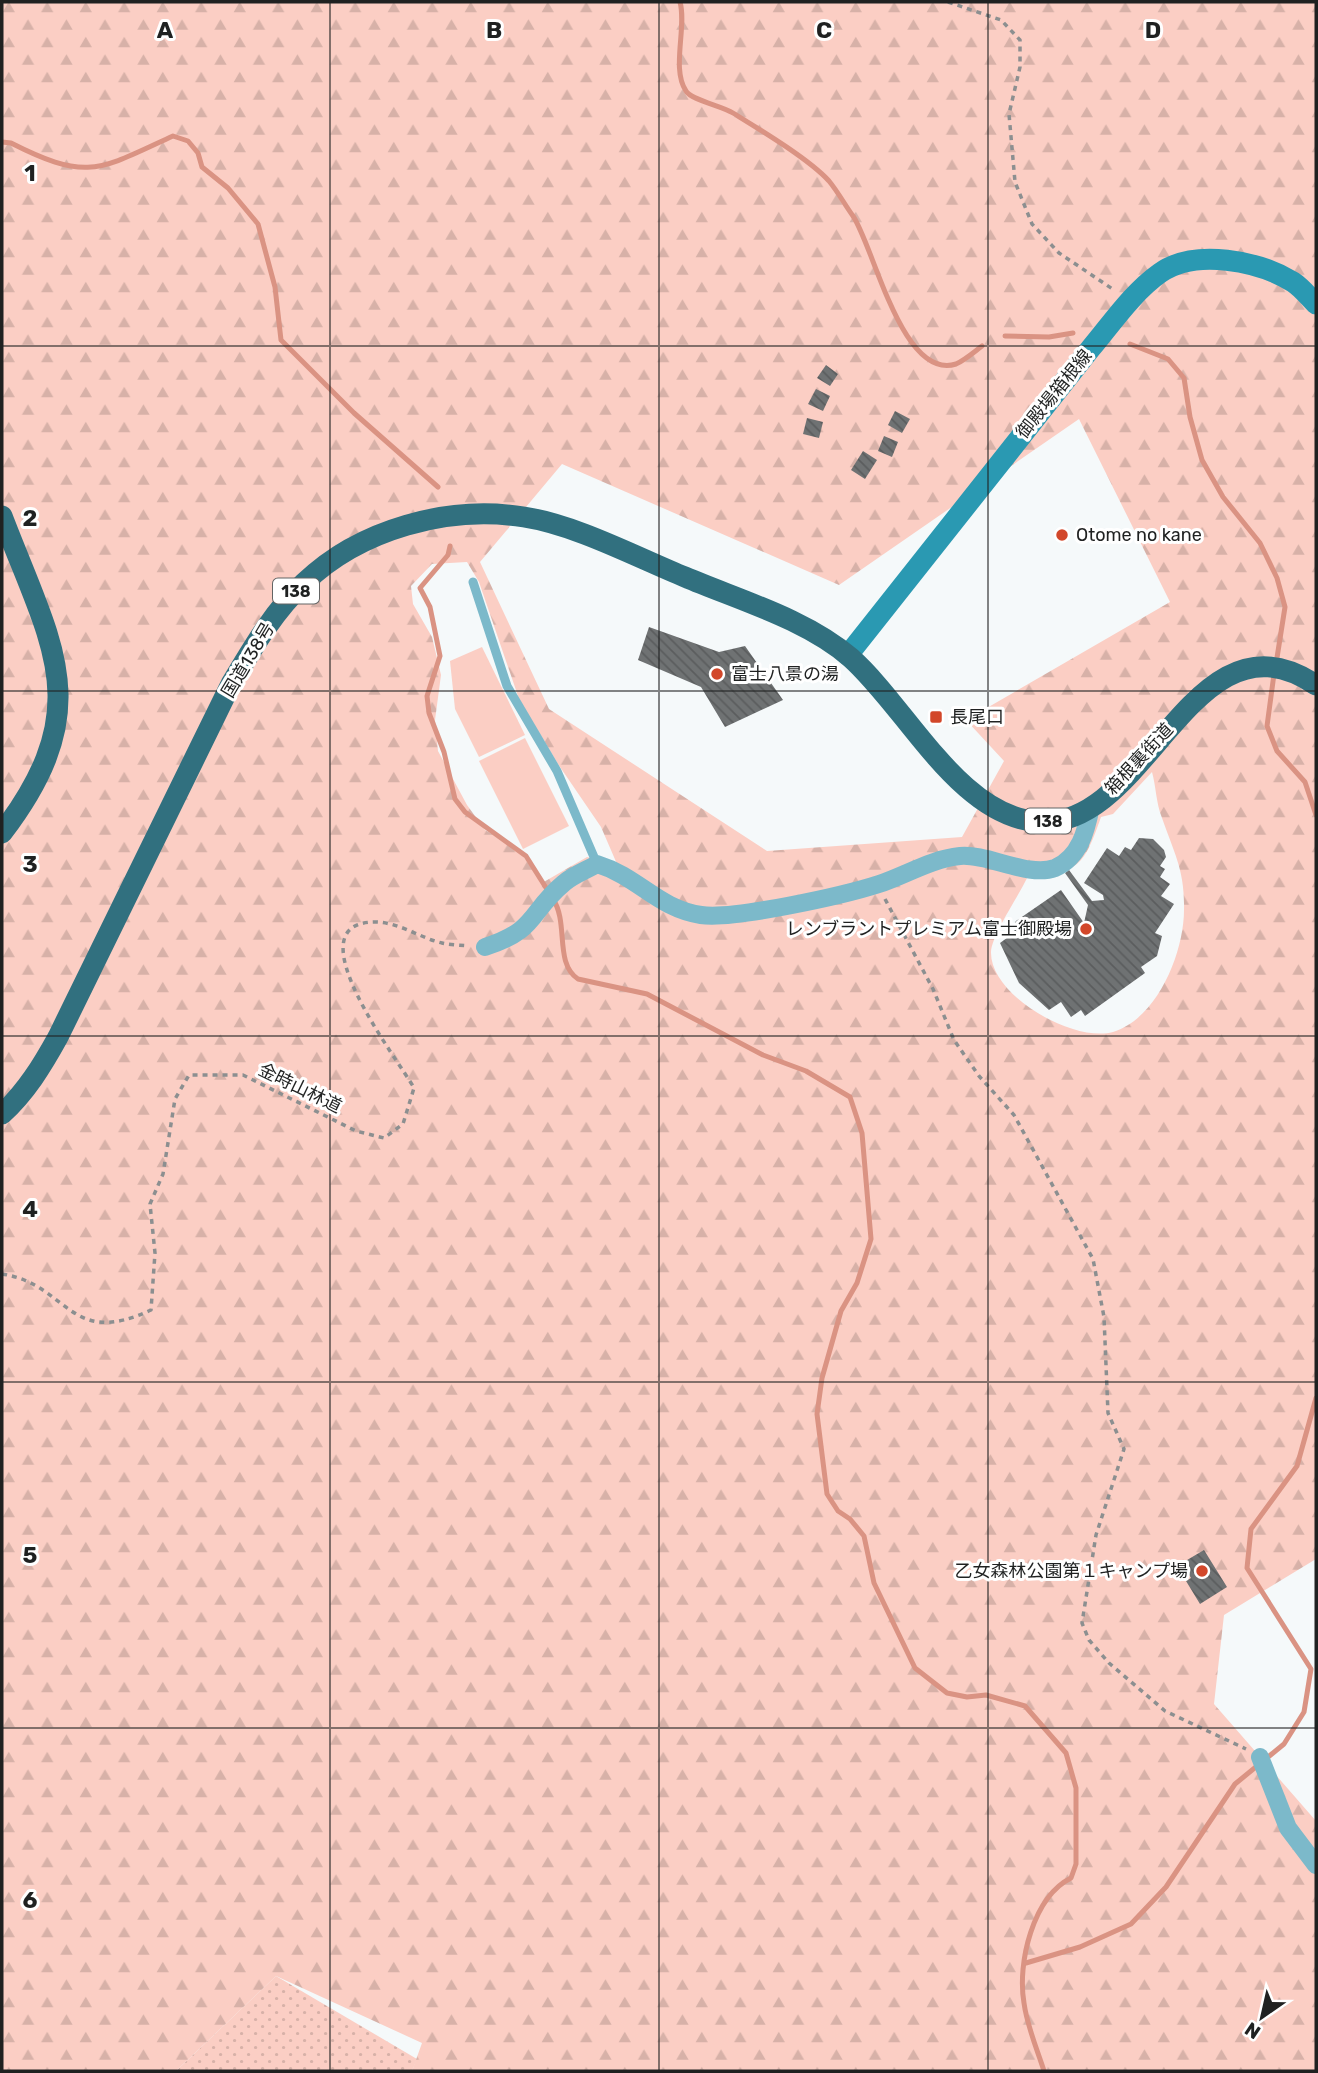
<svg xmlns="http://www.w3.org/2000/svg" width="1318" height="2073" font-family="Rubik,'Noto Sans JP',sans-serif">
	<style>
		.grass { fill: url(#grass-dots) }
		.forest { fill: url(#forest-firs); fill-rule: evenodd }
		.park { fill: #fbcec4 }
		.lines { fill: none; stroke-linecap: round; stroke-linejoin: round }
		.stream { stroke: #da9383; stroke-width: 5 }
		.building { fill: url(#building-back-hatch) }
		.path { stroke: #8c8f90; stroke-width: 3.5; stroke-dasharray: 5 5; stroke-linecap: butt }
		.service { stroke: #7cb9ca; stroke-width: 9 }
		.minor { stroke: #7cb9ca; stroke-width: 18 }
		.secondary { stroke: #2a99b2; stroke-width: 21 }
		.trunk { stroke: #31707f; stroke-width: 21 }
		.grid { fill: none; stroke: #1f2121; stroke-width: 2; stroke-opacity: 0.55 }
		.poi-dot { fill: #d2472a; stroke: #fff; stroke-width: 2.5 }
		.labels { text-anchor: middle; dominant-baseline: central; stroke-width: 6; stroke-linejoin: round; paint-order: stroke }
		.shield { fill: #fff; stroke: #626464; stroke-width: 2 }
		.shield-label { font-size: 16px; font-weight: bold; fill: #1f2121 }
		.street-label { font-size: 18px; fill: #1f2121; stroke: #fff }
		.poi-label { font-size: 18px; fill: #1f2121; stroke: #fff; text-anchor: start }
		.grid-label { font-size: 23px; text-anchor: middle; font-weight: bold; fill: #1f2121; stroke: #fff; stroke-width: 6; stroke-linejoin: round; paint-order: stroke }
	</style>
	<defs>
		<pattern id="grass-dots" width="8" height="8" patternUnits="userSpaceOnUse" patternTransform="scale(1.75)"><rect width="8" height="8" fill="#fbcec4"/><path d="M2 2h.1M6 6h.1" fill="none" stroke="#d7b1a8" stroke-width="1.8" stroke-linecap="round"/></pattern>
		<pattern id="forest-firs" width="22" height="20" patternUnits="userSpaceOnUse" patternTransform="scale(1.75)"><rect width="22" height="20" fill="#fbcec4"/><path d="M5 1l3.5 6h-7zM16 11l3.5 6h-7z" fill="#d7b1a8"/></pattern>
		<pattern id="building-back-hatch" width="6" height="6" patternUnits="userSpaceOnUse" patternTransform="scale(1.75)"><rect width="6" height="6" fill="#6f7273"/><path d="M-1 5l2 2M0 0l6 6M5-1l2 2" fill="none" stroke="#5b5d5e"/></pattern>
	</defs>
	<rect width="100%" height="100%" fill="#f5f9fa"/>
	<!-- grass -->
	<path class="grass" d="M 276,1976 L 417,2059 L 412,2071 L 176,2071 Z"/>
	<!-- forest -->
	<path class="forest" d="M 2,2 L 1316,2 L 1316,1559 L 1224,1615 L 1214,1704 L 1316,1821 L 1316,2071 L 412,2071 L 422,2043 L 276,1976 L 176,2071 L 2,2071 ZM 1079,419 L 1170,602 L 966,720 L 1004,761 L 962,837 L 767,851 L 549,709 L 480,562 L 562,464 L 839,585 ZM 467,562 L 479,582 L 519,699 L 558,764 L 601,827 L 617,864 L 587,857 L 542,883 L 518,849 L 485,830 L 467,805 L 438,751 L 435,720 L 441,675 L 432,637 L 413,604 L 411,586 L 432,564 ZM 1152,772 C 1156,786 1156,803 1162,818 C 1174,853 1185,870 1184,910 C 1184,952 1158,1018 1113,1032 C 1074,1043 990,996 991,952 C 992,934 1019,896 1028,876 C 1080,873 1084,865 1101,817 L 1113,814 Z"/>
	<!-- park -->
	<g class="park">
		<path d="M 482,647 L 525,735 L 479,757 L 455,709 L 450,661 Z"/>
		<path d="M 525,738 L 569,826 L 523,849 L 479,761 Z"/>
	</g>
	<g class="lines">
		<!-- stream -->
		<g class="stream">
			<path d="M 680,2 C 687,27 671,69 686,91 C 691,100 722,106 733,113 C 759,129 809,159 829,181 C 838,192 845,205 853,216 C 874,247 902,381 956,364 C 965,360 974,352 982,346"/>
			<path d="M 2,142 L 11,143 C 88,182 99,170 173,136 L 188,141 L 198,153 L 202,167 L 228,188 L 258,224 L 275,287 L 281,340 L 354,413 L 438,487"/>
			<path d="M 1005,336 L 1049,337 L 1073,333"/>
			<path d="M 1130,344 L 1168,359 L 1184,378 L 1190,417 L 1202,460 L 1223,497 L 1260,543 L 1277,578 L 1285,607 L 1276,664"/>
			<path d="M 450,546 L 448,555 L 420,588 L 430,607 L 440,656 L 427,696 L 429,713 L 444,752 L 455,799 L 465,812 L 526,856 L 548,891"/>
			<path d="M 1274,674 L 1267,726 L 1277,751 L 1305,782 L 1316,815"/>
			<path d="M 553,899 C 569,923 554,963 578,979 L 647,994 L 763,1055 L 806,1071 L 850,1097 L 862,1133 L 871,1239 L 857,1283 L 841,1311 L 822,1378 L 817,1414 L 827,1494 L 838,1511 L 850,1519 L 864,1536 L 874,1583 L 915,1668 L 947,1693 L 967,1697 L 986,1695 L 1025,1706 L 1066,1753 L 1076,1788 L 1076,1864 L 1071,1878 C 1033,1897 1017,1963 1024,2003 C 1027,2026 1037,2049 1044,2071"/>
			<path d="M 1026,1963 L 1080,1947 L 1131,1924 L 1166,1887 L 1235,1784 L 1284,1744 L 1304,1712 L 1311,1669 L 1247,1568 L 1251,1529 L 1297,1466 L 1316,1398"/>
		</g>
	</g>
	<!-- building -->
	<g class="building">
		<path d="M 826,365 L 838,374 L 830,386 L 817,378 Z"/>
		<path d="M 816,389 L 830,396 L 823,411 L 808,404 Z"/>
		<path d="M 895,411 L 910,419 L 902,433 L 888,425 Z"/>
		<path d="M 807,418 L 823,422 L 819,438 L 803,434 Z"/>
		<path d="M 884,436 L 898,442 L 892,457 L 878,451 Z"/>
		<path d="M 863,451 L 877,460 L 865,479 L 851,470 Z"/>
		<path d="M 649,627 L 719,652 L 745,646 L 783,700 L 725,727 L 701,687 L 638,660 Z"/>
		<path d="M 1139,838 L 1153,839 L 1164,850 L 1166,857 L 1160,866 L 1165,869 L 1160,877 L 1170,884 L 1161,896 L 1174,904 L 1155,933 L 1162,936 L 1157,956 L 1141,967 L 1145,973 L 1085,1016 L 1081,1010 L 1071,1017 L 1061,1002 L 1049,1010 L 1019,983 L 1000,943 L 1015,932 L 1013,926 L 1016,921 L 1061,890 L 1084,923 L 1088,905 L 1065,873 L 1069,870 L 1092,901 L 1104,900 L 1103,895 L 1084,883 L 1107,848 L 1119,856 L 1125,847 L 1131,850 Z"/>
		<path d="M 1204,1550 L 1227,1587 L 1200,1604 L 1186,1581 L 1191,1578 L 1182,1563 Z"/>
	</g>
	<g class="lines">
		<!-- path -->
		<g class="path">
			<path d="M 948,2 L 1001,20 L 1020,40 L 1020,67 L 1009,114 L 1015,182 L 1032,224 L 1059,253 L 1114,290"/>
			<path d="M 885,899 L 933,989 L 954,1040 L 979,1076 L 1014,1115 L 1093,1259 L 1104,1317 L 1108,1413 L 1124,1449 L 1096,1535 L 1082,1623 L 1089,1640 L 1109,1663 L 1165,1711 L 1246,1749"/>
			<path d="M 2,1274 C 69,1284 68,1349 151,1310 L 155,1253 L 150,1204 L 163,1174 L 175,1099 L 189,1075 L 243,1075 L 356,1131 L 384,1138 L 403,1124 L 414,1088 C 400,1062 290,922 375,922 C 399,922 420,938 442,943 C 450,945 460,945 469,946"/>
		</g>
		<!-- service -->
		<path class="service" d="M 473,582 L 507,686 L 557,771 L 597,864"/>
		<!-- minor -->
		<g class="minor">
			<path d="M 485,947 C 538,930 528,913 564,883 C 573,875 587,870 597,864 C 639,877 657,908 701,915 C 734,920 845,895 879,884 C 906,875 931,859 960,856 C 987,853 1028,878 1055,868 C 1080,857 1086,831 1091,807"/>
			<path d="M 1260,1757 L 1288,1828 L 1316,1865"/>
		</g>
		<!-- secondary -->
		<path class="secondary" d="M 848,655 L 1091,348 C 1112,323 1133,292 1160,273 C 1195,248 1259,261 1293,282 C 1301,287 1309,297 1316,304"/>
		<!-- trunk -->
		<g class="trunk">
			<path d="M 2,516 C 52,647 98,707 2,833"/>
			<path d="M 2,1114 C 26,1092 42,1066 58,1037 L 231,684 C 252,649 273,612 304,583 C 360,529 448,505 524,517 C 576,525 636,557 685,577 C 739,600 806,619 851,658 C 908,709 960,818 1040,822 C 1149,828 1193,602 1316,685"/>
		</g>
	</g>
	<!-- grid -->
	<path class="grid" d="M 330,2 L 330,2071M 659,2 L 659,2071M 988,2 L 988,2071M 2,346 L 1316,346M 2,691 L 1316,691M 2,1036 L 1316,1036M 2,1382 L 1316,1382M 2,1728 L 1316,1728"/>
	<!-- markers -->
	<g class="poi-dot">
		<circle cx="1062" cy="535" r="7"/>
		<circle cx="717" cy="674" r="7"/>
		<rect x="929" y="710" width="14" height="14" rx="3.5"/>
		<circle cx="1086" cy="929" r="7"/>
		<circle cx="1202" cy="1571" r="7"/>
	</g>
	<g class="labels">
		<!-- shield labels -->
		<g class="shield">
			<rect x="273" y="578.5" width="46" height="25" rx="5"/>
			<rect x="1025" y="808.5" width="46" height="25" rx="5"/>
		</g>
		<g class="shield-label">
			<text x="296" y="591">138</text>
			<text x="1048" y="821">138</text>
		</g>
		<!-- street labels -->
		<g class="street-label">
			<text transform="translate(1054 394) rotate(-51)">御殿場箱根線</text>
			<text transform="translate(248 660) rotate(-59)">国道138号</text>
			<text transform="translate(1139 759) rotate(-47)">箱根裏街道</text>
			<text transform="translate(300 1088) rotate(26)">金時山林道</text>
		</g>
		<!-- poi labels -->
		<g class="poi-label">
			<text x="1076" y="535">Otome no kane</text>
			<text x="731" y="674">富士八景の湯</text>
			<text x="950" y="717">長尾口</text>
			<text x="1072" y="929" text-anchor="end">レンブラントプレミアム富士御殿場</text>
			<text x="1188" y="1571" text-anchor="end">乙女森林公園第１キャンプ場</text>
		</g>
	</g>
	<g class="grid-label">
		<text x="165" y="38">A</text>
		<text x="494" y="38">B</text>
		<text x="824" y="38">C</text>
		<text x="1153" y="38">D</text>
		<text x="30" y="181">1</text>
		<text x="30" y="526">2</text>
		<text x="30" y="872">3</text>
		<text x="30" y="1217">4</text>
		<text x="30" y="1563">5</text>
		<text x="30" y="1908">6</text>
	</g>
	<!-- border -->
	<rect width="1318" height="2073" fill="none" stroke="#1f2121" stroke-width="7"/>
	<!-- north arrow -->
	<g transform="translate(1262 2017) rotate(214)" stroke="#ffffff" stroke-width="5" paint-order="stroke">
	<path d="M0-5L12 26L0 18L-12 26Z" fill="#1f2121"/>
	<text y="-10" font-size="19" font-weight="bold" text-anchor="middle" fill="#1f2121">N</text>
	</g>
</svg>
